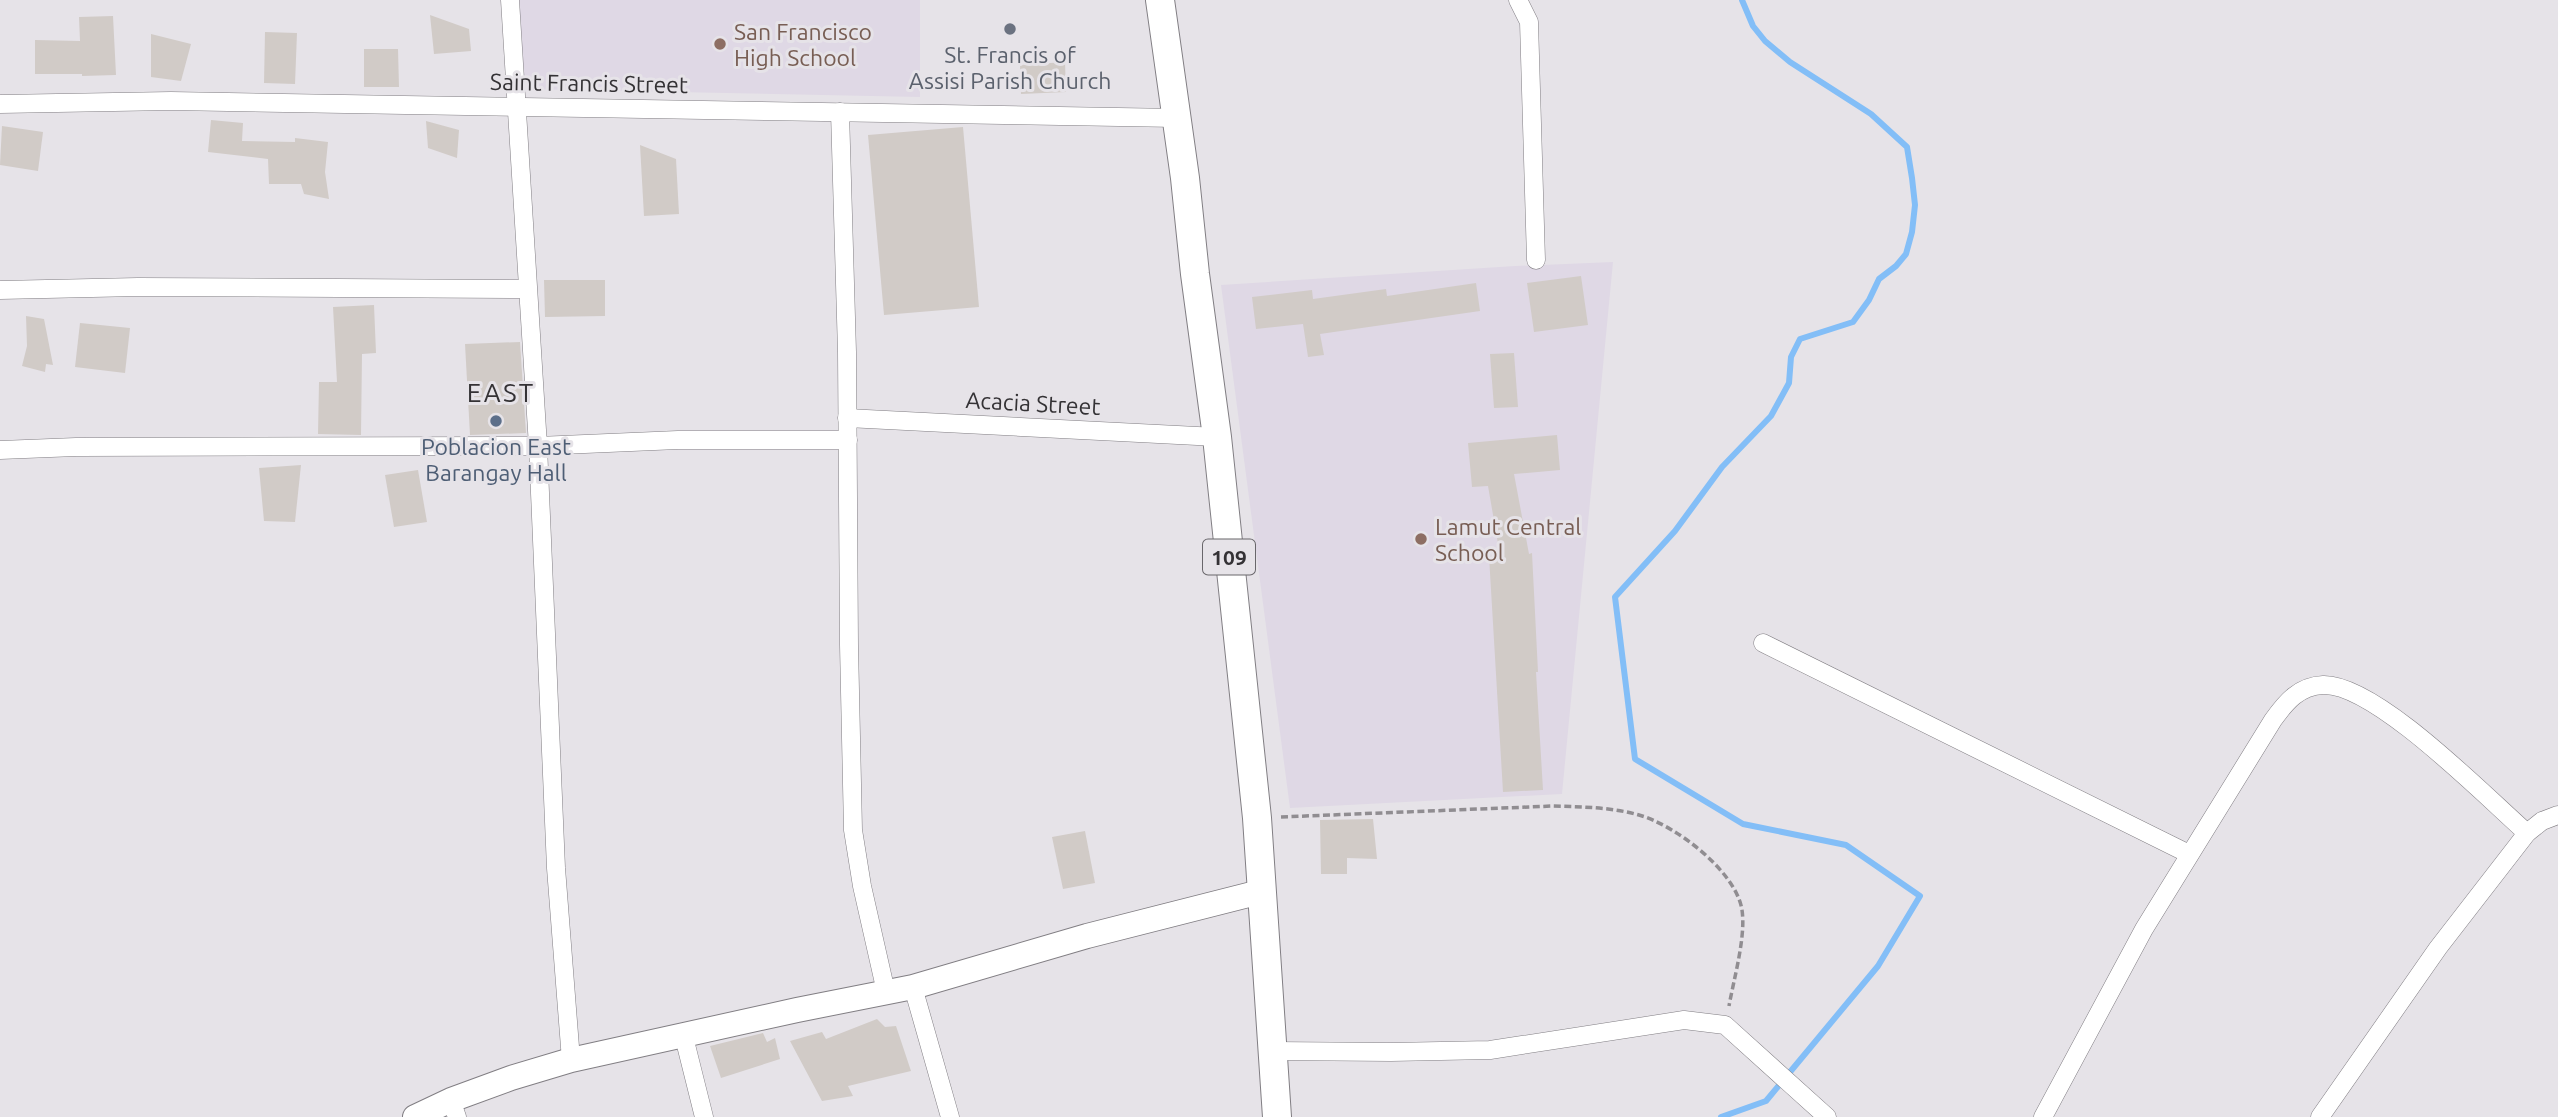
<svg xmlns="http://www.w3.org/2000/svg" width="2558" height="1117" font-family="Ubuntu,sans-serif">
	<style>
		.built { fill: #dfd8e5 }
		.lines { fill: none; stroke-linecap: round; stroke-linejoin: round }
		.stream { stroke: #83bef7; stroke-width: 6 }
		.building { fill: #d1cbc7 }
		.street-casing { stroke: #817e83; stroke-width: 19 }
		.secondary-casing { stroke: #817e83; stroke-width: 26 }
		.primary-casing { stroke: #817e83; stroke-width: 30 }
		.path { stroke: #908d91; stroke-width: 3.5; stroke-dasharray: 7 3.5; stroke-linecap: butt }
		.street { stroke: #fff; stroke-width: 18 }
		.secondary { stroke: #fff; stroke-width: 24 }
		.primary { stroke: #fff; stroke-width: 28 }
		.worship-dot { fill: #6b7280; stroke: #e6e3e8; stroke-width: 2.5 }
		.education-dot { fill: #8d6e63; stroke: #e6e3e8; stroke-width: 2.5 }
		.service-dot { fill: #5c6f8a; stroke: #e6e3e8; stroke-width: 2.5 }
		.labels { text-anchor: middle; dominant-baseline: central; stroke-width: 6; stroke-linejoin: round; paint-order: stroke }
		.shield { fill: #e6e3e8; stroke: #69676b; stroke-width: 2 }
		.shield-label { font-size: 21px; font-weight: bold; fill: #343235 }
		.education-label { font-size: 23px; fill: #785e54; stroke: #e6e3e8; text-anchor: start }
		.worship-label { font-size: 23px; fill: #5b616d; stroke: #e6e3e8 }
		.street-label { font-size: 23px; fill: #343235; stroke: #e6e3e8 }
		.service-label { font-size: 23px; fill: #4e5e75; stroke: #e6e3e8 }
		.quarter-label { font-size: 26px; letter-spacing: 2px; fill: #343235; stroke: #e6e3e8 }
	</style>
	<rect width="100%" height="100%" fill="#e6e3e8"/>
	<!-- built -->
	<g class="built">
		<path d="M 518,0 L 920,0 L 920,97 L 524,89 Z"/>
		<path d="M 1613,262 L 1562,794 L 1290,808 L 1221,285 L 1515,266 Z"/>
	</g>
	<g class="lines">
		<!-- stream -->
		<path class="stream" d="M 1721,1117 L 1766,1101 L 1878,966 L 1920,896 L 1846,845 L 1743,824 L 1635,759 L 1615,597 L 1675,531 L 1722,467 L 1771,416 L 1789,383 L 1791,357 L 1800,339 L 1853,322 L 1869,300 L 1879,279 L 1896,266 L 1906,254 L 1912,232 L 1915,205 L 1912,178 L 1907,147 L 1871,114 L 1790,62 L 1765,41 L 1753,26 L 1742,0"/>
	</g>
	<!-- building -->
	<g class="building">
		<path d="M 430,15 L 469,29 L 471,51 L 434,54 Z"/>
		<path d="M 113,16 L 116,75 L 82,76 L 82,74 L 35,74 L 35,40 L 80,41 L 79,17 Z"/>
		<path d="M 265,32 L 297,33 L 295,84 L 264,83 Z"/>
		<path d="M 151,34 L 191,44 L 181,81 L 151,77 Z"/>
		<path d="M 364,49 L 398,49 L 399,87 L 364,87 Z"/>
		<path d="M 1065,62 L 1066,92 L 1021,94 L 1020,65 Z"/>
		<path d="M 211,120 L 243,123 L 242,141 L 295,142 L 295,138 L 328,142 L 325,172 L 329,199 L 304,194 L 301,184 L 269,184 L 268,159 L 208,152 Z"/>
		<path d="M 426,121 L 459,130 L 457,158 L 428,148 Z"/>
		<path d="M 2,126 L 43,132 L 38,171 L 0,165 Z"/>
		<path d="M 963,127 L 979,307 L 884,315 L 868,135 Z"/>
		<path d="M 640,145 L 676,159 L 679,214 L 644,216 Z"/>
		<path d="M 1581,276 L 1588,325 L 1534,332 L 1527,283 Z"/>
		<path d="M 544,280 L 605,280 L 605,316 L 545,317 Z"/>
		<path d="M 1476,283 L 1480,311 L 1320,334 L 1324,355 L 1308,357 L 1303,324 L 1256,329 L 1252,297 L 1312,290 L 1313,299 L 1386,289 L 1387,296 Z"/>
		<path d="M 374,305 L 376,353 L 362,354 L 361,435 L 318,434 L 319,382 L 337,382 L 333,307 Z"/>
		<path d="M 26,316 L 44,319 L 53,365 L 46,364 L 45,372 L 22,366 L 27,346 Z"/>
		<path d="M 80,323 L 130,328 L 125,373 L 75,367 Z"/>
		<path d="M 520,342 L 526,433 L 470,435 L 465,344 Z"/>
		<path d="M 1514,353 L 1518,407 L 1494,408 L 1490,354 Z"/>
		<path d="M 1557,435 L 1560,470 L 1514,474 L 1529,554 L 1532,553 L 1538,672 L 1536,672 L 1543,790 L 1503,792 L 1489,556 L 1500,555 L 1488,486 L 1472,487 L 1468,443 Z"/>
		<path d="M 301,465 L 295,522 L 264,521 L 259,468 Z"/>
		<path d="M 418,470 L 427,522 L 394,527 L 385,475 Z"/>
		<path d="M 1373,819 L 1377,859 L 1347,858 L 1347,874 L 1321,874 L 1320,820 Z"/>
		<path d="M 1085,831 L 1095,883 L 1063,889 L 1052,837 Z"/>
		<path d="M 877,1019 L 885,1027 L 896,1026 L 911,1071 L 848,1086 L 853,1096 L 822,1101 L 790,1041 L 822,1032 L 826,1039 Z"/>
		<path d="M 763,1033 L 767,1042 L 775,1038 L 780,1059 L 721,1078 L 710,1046 Z"/>
	</g>
	<g class="lines">
		<!-- street casing -->
		<g class="street-casing">
			<g id="street">
				<path d="M 510,0 L 538,446 L 556,868 L 571,1060"/>
				<path d="M 1518,0 L 1529,22 L 1536,260"/>
				<path d="M 0,104 L 171,101 L 1177,118"/>
				<path d="M 840,112 L 847,352 L 849,645 L 853,830 L 862,886 L 886,992"/>
				<path d="M 0,290 L 138,287 L 527,289"/>
				<path d="M 847,418 L 1217,437"/>
				<path d="M 0,450 L 76,447 L 538,446 L 678,440 L 848,440"/>
				<path d="M 1763,643 L 2189,854"/>
				<path d="M 913,987 L 950,1117"/>
				<path d="M 684,1037 L 704,1117"/>
				<path d="M 1273,1051 L 1391,1052 L 1490,1050 L 1684,1020 L 1725,1025 L 1827,1117"/>
				<path d="M 451,1100 L 457,1117"/>
				<path d="M 2043,1117 L 2144,929 L 2273,720 C 2286,702 2299,686 2323,685 C 2375,683 2486,797 2527,833"/>
				<path d="M 2320,1117 L 2438,948 L 2527,833 L 2542,821 L 2558,815"/>
			</g>
		</g>
		<!-- secondary casing -->
		<g class="secondary-casing">
			<path id="secondary" d="M 415,1117 L 451,1100 L 511,1078 L 571,1060 L 797,1010 L 913,987 L 1087,936 L 1260,892"/>
		</g>
		<!-- primary casing -->
		<g class="primary-casing">
			<path id="primary" d="M 1160,0 L 1185,178 L 1195,274 L 1217,437 L 1257,818 L 1277,1117"/>
		</g>
		<!-- path -->
		<path class="path" d="M 1281,817 L 1553,806 C 1582,807 1611,807 1639,815 C 1675,825 1736,871 1742,910 C 1746,937 1734,978 1729,1006"/>
		<!-- street -->
		<use href="#street" class="street"/>
		<!-- secondary -->
		<use href="#secondary" class="secondary"/>
		<!-- primary -->
		<use href="#primary" class="primary"/>
	</g>
	<!-- markers -->
	<circle class="worship-dot" cx="1010" cy="29" r="7"/>
	<g class="education-dot">
		<circle cx="720" cy="44" r="7"/>
		<circle cx="1421" cy="539" r="7"/>
	</g>
	<circle class="service-dot" cx="496" cy="421" r="7"/>
	<g class="labels">
		<!-- shield labels -->
		<rect class="shield" x="1203" y="539.5" width="52" height="35" rx="5"/>
		<g class="shield-label">
			<text x="1229" y="557">109</text>
		</g>
		<!-- education labels -->
		<g class="education-label">
			<text x="734" y="31">San Francisco<tspan x="734" dy="26">High School</tspan></text>
			<text x="1435" y="526">Lamut Central<tspan x="1435" dy="26">School</tspan></text>
		</g>
		<!-- worship labels -->
		<g class="worship-label">
			<text x="1010" y="54">St. Francis of<tspan x="1010" dy="26">Assisi Parish Church</tspan></text>
		</g>
		<!-- street labels -->
		<g class="street-label">
			<text transform="translate(589 83) rotate(1)">Saint Francis Street</text>
			<text transform="translate(1033 403) rotate(3)">Acacia Street</text>
		</g>
		<!-- service labels -->
		<g class="service-label">
			<text x="496" y="446">Poblacion East<tspan x="496" dy="26">Barangay Hall</tspan></text>
		</g>
		<!-- quarter labels -->
		<g class="quarter-label">
			<text x="501" y="392">EAST</text>
		</g>
	</g>
</svg>
